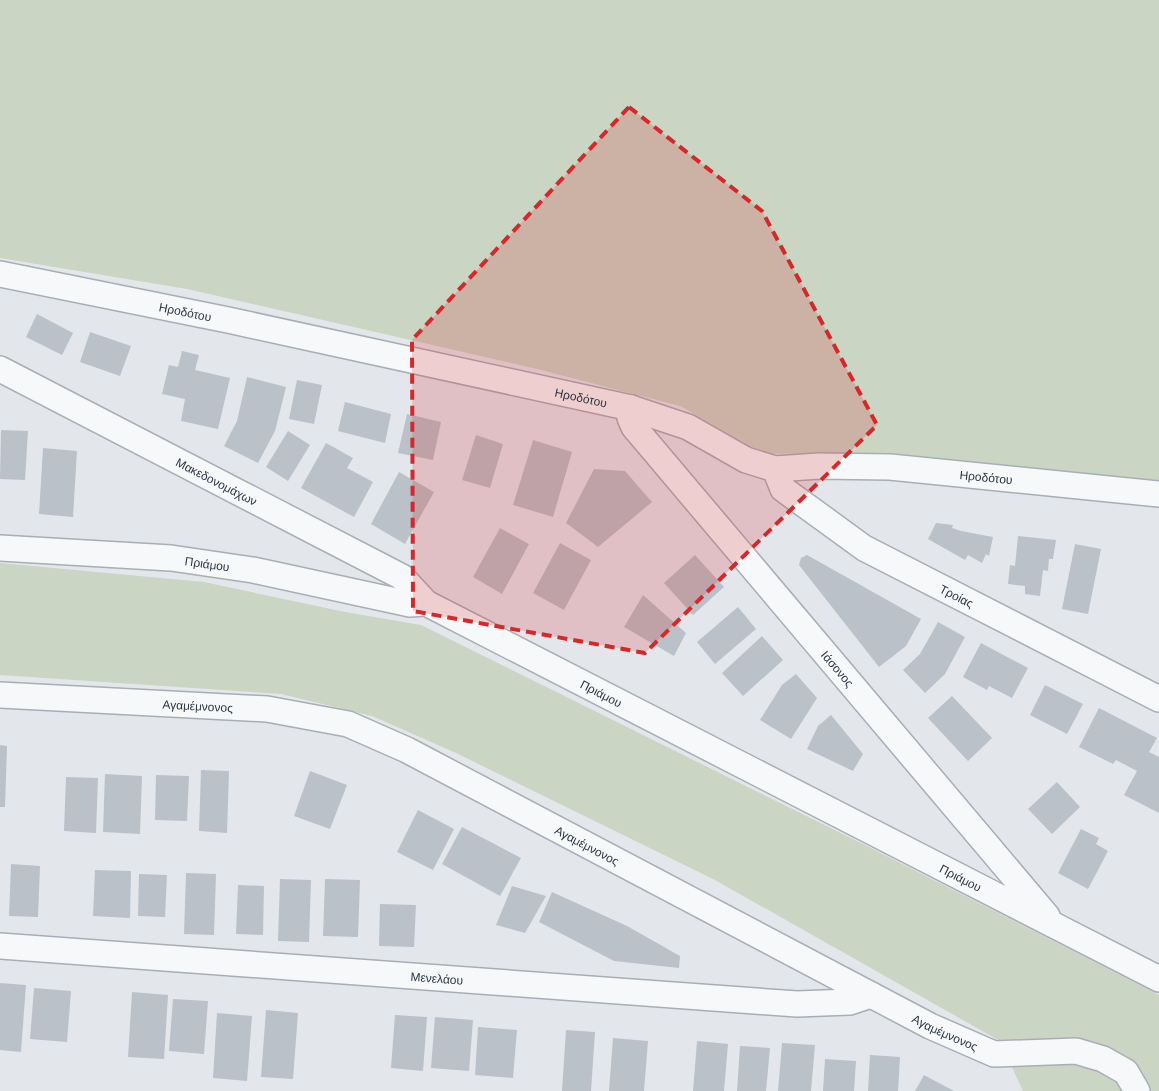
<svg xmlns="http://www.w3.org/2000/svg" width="1159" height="1091" font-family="'PT Sans',sans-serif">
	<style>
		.green { fill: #cad5c4 }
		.building { fill: #bac1c9 }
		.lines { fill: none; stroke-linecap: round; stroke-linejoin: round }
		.street-casing { stroke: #a8aeb6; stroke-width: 28 }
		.street { stroke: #f6f8f9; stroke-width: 25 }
		.marked { fill: #d62828; fill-opacity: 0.2; stroke: #d62828; stroke-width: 4; stroke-dasharray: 10 6; stroke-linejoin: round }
		.labels { text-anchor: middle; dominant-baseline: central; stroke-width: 5; stroke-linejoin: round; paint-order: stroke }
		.street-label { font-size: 12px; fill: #2b3644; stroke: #f3f6f9 }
	</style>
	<rect width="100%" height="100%" fill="#e3e7eb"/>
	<!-- green -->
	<g class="green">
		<path d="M 0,0 L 1159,0 L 1159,483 L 849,453 L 764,454 L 680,406 L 533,368 L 187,289 L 0,258 Z"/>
		<path d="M 0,563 L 204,582 L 345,612 L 421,625 L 863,844 L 1159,995 L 1159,1091 L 1023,1091 L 1000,1041 L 715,880 L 456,753 L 372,716 L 281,694 L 0,675 Z"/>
	</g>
	<!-- building -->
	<g class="building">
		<path d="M 37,314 L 73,333 L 62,355 L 26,337 Z"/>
		<path d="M 90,332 L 131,346 L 120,376 L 80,362 Z"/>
		<path d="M 182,351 L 199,355 L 195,370 L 230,378 L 218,429 L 181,421 L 185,399 L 162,394 L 169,365 L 178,367 Z"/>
		<path d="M 247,377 L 286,387 L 275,431 L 258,463 L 224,446 L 237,421 Z"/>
		<path d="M 297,380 L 322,385 L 314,424 L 289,419 Z"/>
		<path d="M 345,402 L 391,414 L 385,443 L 338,431 Z"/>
		<path d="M 407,414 L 441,422 L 433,460 L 398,453 Z"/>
		<path d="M 1,430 L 28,431 L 25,480 L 0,479 Z"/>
		<path d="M 288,431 L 310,445 L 288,481 L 266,467 Z"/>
		<path d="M 476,435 L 503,444 L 490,488 L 462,480 Z"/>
		<path d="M 533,440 L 572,452 L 553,517 L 513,505 Z"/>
		<path d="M 326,443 L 353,458 L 347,468 L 373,482 L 354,517 L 301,488 Z"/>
		<path d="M 43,448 L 77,451 L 73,517 L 39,514 Z"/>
		<path d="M 594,469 L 625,471 L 652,502 L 598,547 L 566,523 Z"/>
		<path d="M 399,472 L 434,492 L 405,544 L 371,524 Z"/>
		<path d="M 936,523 L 953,525 L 952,528 L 961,531 L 993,537 L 989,556 L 986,554 L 982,563 L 968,555 L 965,560 L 928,539 Z"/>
		<path d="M 500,528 L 529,544 L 502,594 L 473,577 Z"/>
		<path d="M 1018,536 L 1056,540 L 1053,559 L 1049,559 L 1048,571 L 1043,570 L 1040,596 L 1025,594 L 1025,586 L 1008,584 L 1010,565 L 1015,566 Z"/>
		<path d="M 560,543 L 591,560 L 564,610 L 533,593 Z"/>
		<path d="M 1075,544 L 1101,549 L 1088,614 L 1062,609 Z"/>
		<path d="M 695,555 L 724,587 L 693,615 L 664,583 Z"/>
		<path d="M 807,555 L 921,619 L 906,646 L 879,667 L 799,565 L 801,558 Z"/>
		<path d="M 643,595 L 686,633 L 674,656 L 624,627 Z"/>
		<path d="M 738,607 L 756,629 L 715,664 L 697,642 Z"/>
		<path d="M 938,622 L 965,637 L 945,674 L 925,693 L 903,670 L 920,654 Z"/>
		<path d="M 762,636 L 783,660 L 743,696 L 722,673 Z"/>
		<path d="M 981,643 L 1028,668 L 1012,698 L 989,686 L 987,690 L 963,677 Z"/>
		<path d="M 796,674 L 817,698 L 791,739 L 760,720 L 782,685 Z"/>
		<path d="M 1045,685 L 1083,704 L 1067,734 L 1030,715 Z"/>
		<path d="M 952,696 L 992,738 L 968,761 L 928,718 Z"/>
		<path d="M 1099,708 L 1157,738 L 1149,752 L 1159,757 L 1159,813 L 1124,795 L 1137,771 L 1116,760 L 1113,764 L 1079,747 Z"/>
		<path d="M 831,715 L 863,754 L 853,771 L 807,749 L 818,726 Z"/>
		<path d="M 0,745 L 7,746 L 5,807 L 0,807 Z"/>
		<path d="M 201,770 L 229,771 L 227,833 L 199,831 Z"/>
		<path d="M 310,771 L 347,785 L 330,829 L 294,816 Z"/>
		<path d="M 105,774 L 142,776 L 140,834 L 103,832 Z"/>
		<path d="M 156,775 L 189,776 L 187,821 L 155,820 Z"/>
		<path d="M 66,777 L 98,778 L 96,833 L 64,831 Z"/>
		<path d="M 1057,782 L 1080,807 L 1052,834 L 1028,809 Z"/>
		<path d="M 418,810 L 454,829 L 433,870 L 397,852 Z"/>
		<path d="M 462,827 L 521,858 L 500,896 L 442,864 Z"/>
		<path d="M 1081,829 L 1099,838 L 1096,844 L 1108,851 L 1088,889 L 1058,873 Z"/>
		<path d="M 11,864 L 40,866 L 38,917 L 9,916 Z"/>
		<path d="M 95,870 L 131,871 L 130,918 L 93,916 Z"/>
		<path d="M 186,873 L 216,874 L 214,935 L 184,934 Z"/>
		<path d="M 139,874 L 167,875 L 165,917 L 138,916 Z"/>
		<path d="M 280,879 L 311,880 L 309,942 L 278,941 Z"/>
		<path d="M 325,879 L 360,880 L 358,937 L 323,936 Z"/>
		<path d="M 238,885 L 264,886 L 263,935 L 236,934 Z"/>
		<path d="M 512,886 L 546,896 L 525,933 L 496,925 Z"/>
		<path d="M 552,892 L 627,926 L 680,956 L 679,968 L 614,961 L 539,922 Z"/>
		<path d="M 380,904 L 416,905 L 414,947 L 379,946 Z"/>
		<path d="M 0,983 L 26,985 L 21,1052 L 0,1050 Z"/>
		<path d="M 34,988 L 71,991 L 67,1042 L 30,1039 Z"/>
		<path d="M 132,992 L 168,995 L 164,1059 L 128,1057 Z"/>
		<path d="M 173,999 L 208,1001 L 204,1054 L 169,1051 Z"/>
		<path d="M 266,1010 L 298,1013 L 293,1079 L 261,1077 Z"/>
		<path d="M 217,1013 L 252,1016 L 247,1081 L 213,1078 Z"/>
		<path d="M 395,1015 L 427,1017 L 423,1071 L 391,1068 Z"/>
		<path d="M 435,1017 L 473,1020 L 469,1071 L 431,1068 Z"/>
		<path d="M 478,1027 L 517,1030 L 513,1078 L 475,1075 Z"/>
		<path d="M 566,1030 L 595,1032 L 591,1091 L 562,1091 Z"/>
		<path d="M 613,1038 L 648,1041 L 644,1091 L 609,1091 Z"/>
		<path d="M 697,1041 L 728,1044 L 724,1091 L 693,1091 Z"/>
		<path d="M 782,1043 L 815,1045 L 811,1091 L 778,1091 Z"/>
		<path d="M 740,1046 L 770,1048 L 766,1091 L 737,1091 Z"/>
		<path d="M 870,1055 L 900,1057 L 898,1091 L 868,1091 Z"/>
		<path d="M 825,1059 L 856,1061 L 854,1091 L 823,1091 Z"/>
		<path d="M 924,1075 L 954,1091 L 915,1091 Z"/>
	</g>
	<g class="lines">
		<!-- street casing -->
		<g class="street-casing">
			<g id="street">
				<path id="s1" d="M 0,274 L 228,320 L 631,408 L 688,427 L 746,460 L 775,469 L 819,466 L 890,467 L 1159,494"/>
				<path id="s2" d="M 0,369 L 402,577 L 426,603"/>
				<path id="s3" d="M 631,408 L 630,418 L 634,427 L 1047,916"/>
				<path id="s4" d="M 775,469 L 783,489 L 864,548 L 1159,699"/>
				<path id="s5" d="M 0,548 L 171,558 L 253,570 L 410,604 L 426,603 L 1159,979"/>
				<path id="s6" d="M 0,695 L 267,709 L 348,724 L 407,750 L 930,1026 L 994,1054 L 1076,1051 L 1103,1059 L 1126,1072 L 1137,1091"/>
				<path id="s7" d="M 0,946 L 797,1004 L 850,1002 L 871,995"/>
			</g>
		</g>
		<!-- street -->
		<use href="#street" class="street"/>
	</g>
	<!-- marked area -->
	<path class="marked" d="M 629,107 L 762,211 L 877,425 L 645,653 L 413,611 L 412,340 Z"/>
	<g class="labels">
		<!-- street labels -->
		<g class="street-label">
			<text stroke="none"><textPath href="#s1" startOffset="189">Ηροδότου</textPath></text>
			<text stroke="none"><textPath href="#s1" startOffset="594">Ηροδότου</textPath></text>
			<text stroke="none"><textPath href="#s1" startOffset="1014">Ηροδότου</textPath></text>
			<text stroke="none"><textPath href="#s2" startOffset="244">Μακεδονομάχων</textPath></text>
			<text stroke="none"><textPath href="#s5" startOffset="208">Πριάμου</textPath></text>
			<text stroke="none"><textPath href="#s4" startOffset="226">Τροίας</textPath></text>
			<text stroke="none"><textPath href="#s3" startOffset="336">Ιάσονος</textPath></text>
			<text stroke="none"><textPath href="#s5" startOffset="628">Πριάμου</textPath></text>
			<text stroke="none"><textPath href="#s6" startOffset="198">Αγαμέμνονος</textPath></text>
			<text stroke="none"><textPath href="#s6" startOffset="618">Αγαμέμνονος</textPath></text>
			<text stroke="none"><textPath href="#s5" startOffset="1032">Πριάμου</textPath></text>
			<text stroke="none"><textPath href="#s7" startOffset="438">Μενελάου</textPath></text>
			<text stroke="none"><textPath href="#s6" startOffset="1022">Αγαμέμνονος</textPath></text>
		</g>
	</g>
</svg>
